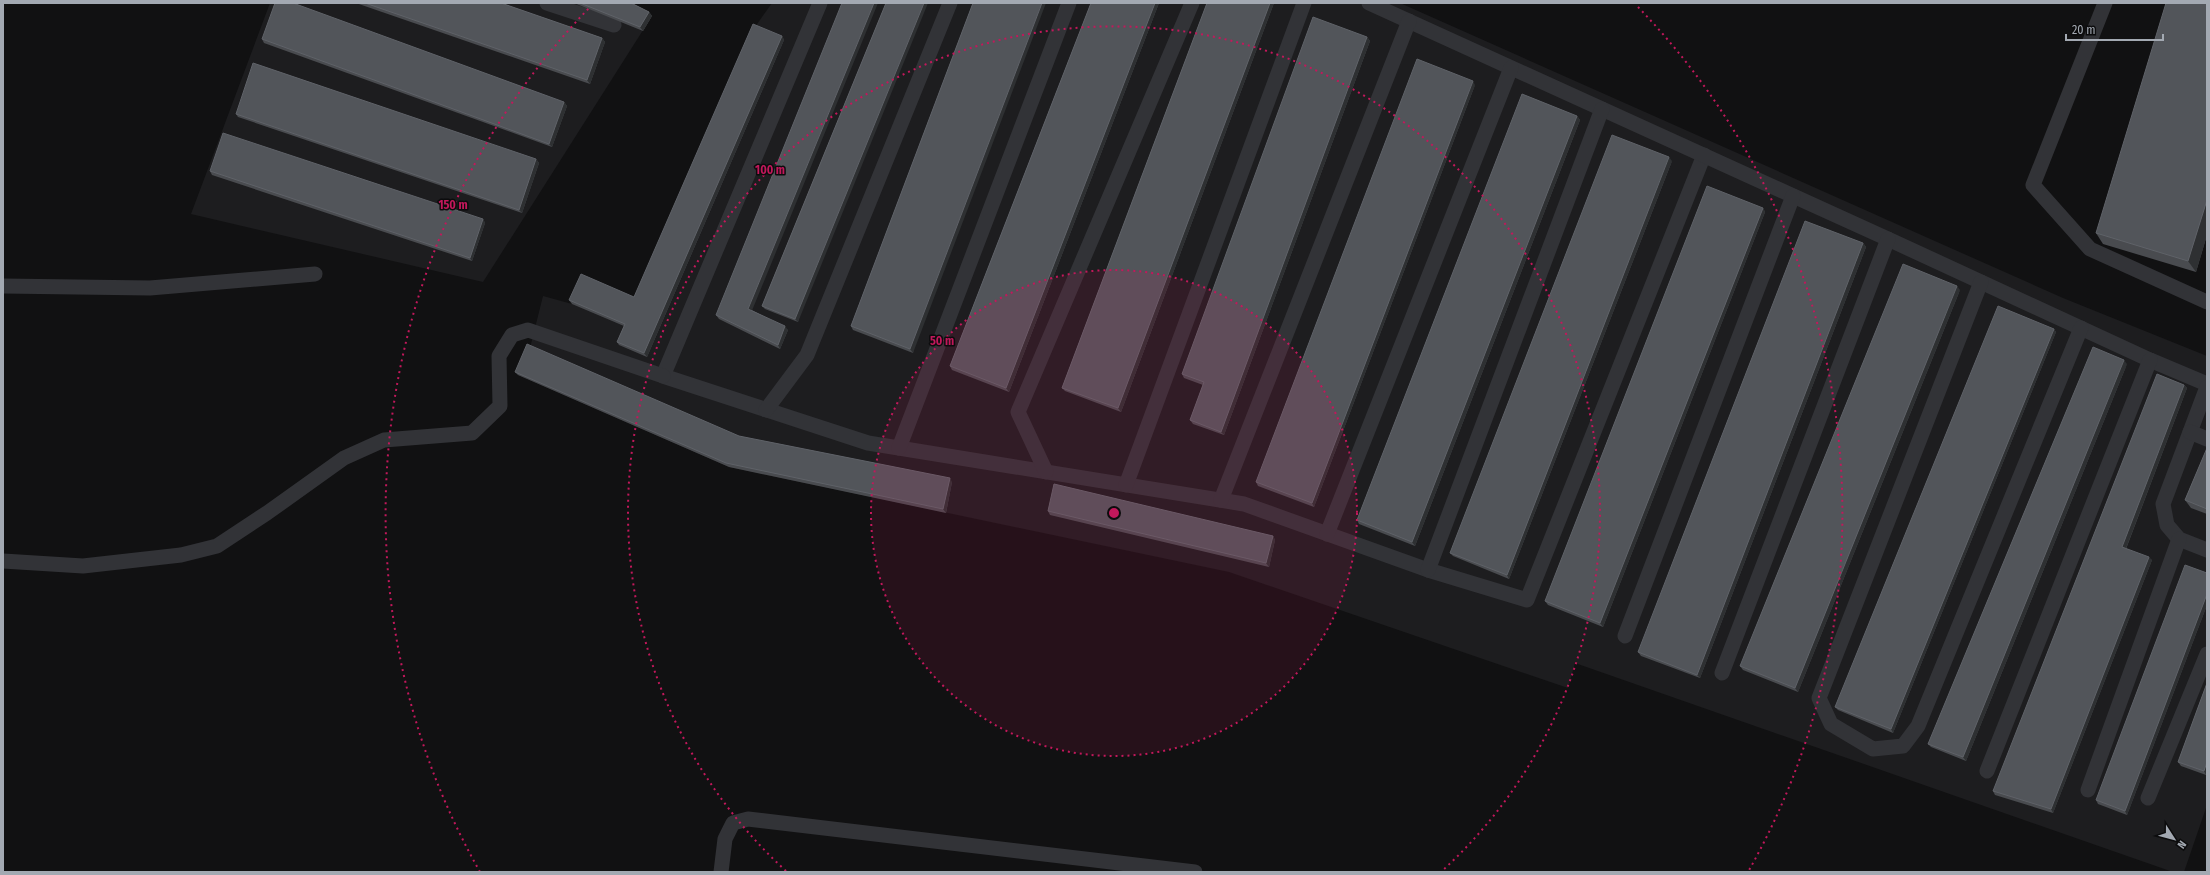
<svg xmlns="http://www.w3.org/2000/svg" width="2210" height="875" font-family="'Fira Sans Condensed',sans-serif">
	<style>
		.built { fill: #1d1d1f }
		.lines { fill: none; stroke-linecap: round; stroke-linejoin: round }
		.lane { stroke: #323337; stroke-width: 15 }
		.wall { fill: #494b4f }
		.shaded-wall { fill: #2e3032 }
		.building { fill: #52555a; stroke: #5f6268 }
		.ring { fill: none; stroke: #c2185b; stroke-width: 2; stroke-dasharray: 2 4 }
		.centre { fill: #c2185b; stroke: #0c0c0d; stroke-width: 2 }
		.ring-label { font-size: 12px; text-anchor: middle; font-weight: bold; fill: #c2185b; stroke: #0c0c0d; stroke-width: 3; stroke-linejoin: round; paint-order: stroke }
	</style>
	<rect width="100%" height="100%" fill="#111112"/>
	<!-- built -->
	<g class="built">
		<path d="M 270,3 L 625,3 L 652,16 L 483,282 L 191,214 Z"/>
		<path d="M 772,3 L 1400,3 L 2063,298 L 2207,356 L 2207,805 L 2184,872 L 2173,872 L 1575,663 L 1568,688 L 1229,572 L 729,467 L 518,375 L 530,348 L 543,296 L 572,304 L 637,301 L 755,27 Z"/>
	</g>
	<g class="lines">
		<!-- lane -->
		<g class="lane">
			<path d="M 547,3 L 614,25"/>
			<path d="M 820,3 L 663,376 L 868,443 L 1244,504 L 1428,570 L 1527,600 L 1704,155"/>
			<path d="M 1369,3 L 1888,239 L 2150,360 L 2207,384"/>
			<path d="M 2105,3 L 2033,185 L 2090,249 L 2207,302"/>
			<path d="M 1981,282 L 1819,698 L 1831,724 L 1873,749 L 1903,746 L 1918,726 L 2081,328"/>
			<path d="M 3,286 L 150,288 L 315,274"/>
			<path d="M 2207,387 L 2163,504 L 2167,525 L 2179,539 L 2207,550"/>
			<path d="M 766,410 L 807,355 L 950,3"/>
			<path d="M 2190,432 L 2207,439"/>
			<path d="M 899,448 L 1069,3"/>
			<path d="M 1046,472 L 1018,412 L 1192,3"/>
			<path d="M 1126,485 L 1304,3"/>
			<path d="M 1221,500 L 1409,21"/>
			<path d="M 1327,534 L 1511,68"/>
			<path d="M 3,561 L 83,566 L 181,555 L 217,546 L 267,513 L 344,458 L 384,440 L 472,433 L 500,406 L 499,356 L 512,335 L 528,330 L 663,376"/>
			<path d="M 1428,570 L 1602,109"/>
			<path d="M 1625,636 L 1793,196"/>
			<path d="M 1722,673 L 1888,239"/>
			<path d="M 1987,771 L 2150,360"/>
			<path d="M 2088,790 L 2179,539"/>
			<path d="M 2148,798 L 2207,654"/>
			<path d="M 721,872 L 725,839 L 733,823 L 748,819 L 1195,872"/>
		</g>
	</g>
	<!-- wall -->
	<g class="wall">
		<path d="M 356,3 L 501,3 L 602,38 L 605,42 L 590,84 Z"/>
		<path d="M 574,3 L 631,3 L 649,12 L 652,16 L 643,31 Z"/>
		<path d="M 886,3 L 798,322 L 765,309 L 762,306 Z"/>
		<path d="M 973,3 L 913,353 L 853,330 L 851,326 Z"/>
		<path d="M 1091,3 L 1159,3 L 1009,392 L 952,370 L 950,366 Z"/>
		<path d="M 1207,3 L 1274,3 L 1121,412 L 1065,391 L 1062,388 Z"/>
		<path d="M 2207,3 L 2207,235 L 2196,272 L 2103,244 L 2096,233 Z"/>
		<path d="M 782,36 L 784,40 L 647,357 L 619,345 L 617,342 L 624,326 L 572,304 L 569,300 L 634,297 Z"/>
		<path d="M 1367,37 L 1370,41 L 1224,435 L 1193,424 L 1190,420 L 1203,385 L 1184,378 L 1182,374 Z"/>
		<path d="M 262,39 L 564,102 L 567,106 L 552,147 L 264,43 Z"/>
		<path d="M 1475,85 L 1314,507 L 1258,486 L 1256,482 Z"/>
		<path d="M 236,114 L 536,159 L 539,163 L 522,213 L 238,117 Z"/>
		<path d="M 1577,116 L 1580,120 L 1415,546 L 1359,524 L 1357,520 Z"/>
		<path d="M 1672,161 L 1509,579 L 1453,556 L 1450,553 Z"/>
		<path d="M 210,171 L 483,219 L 485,223 L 472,261 L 212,175 Z"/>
		<path d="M 1763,208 L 1765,212 L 1603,627 L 1548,605 L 1545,601 Z"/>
		<path d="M 1863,243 L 1866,247 L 1700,678 L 1641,656 L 1638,652 Z"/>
		<path d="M 1960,290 L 1798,692 L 1743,670 L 1740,666 Z"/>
		<path d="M 752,310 L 788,330 L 780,349 L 719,319 L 716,315 Z"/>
		<path d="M 2054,329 L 2056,332 L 1893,733 L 1838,710 L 1835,707 Z"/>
		<path d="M 2127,364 L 1966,761 L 1931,747 L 1928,744 Z"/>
		<path d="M 515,372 L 739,436 L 952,482 L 946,513 L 729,467 L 518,375 Z"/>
		<path d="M 2184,385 L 2187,388 L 2126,549 L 2152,560 L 2053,813 L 1995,795 L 1993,791 Z"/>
		<path d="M 2207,448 L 2207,514 L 2191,508 L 2185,500 Z"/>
		<path d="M 1048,511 L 1273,536 L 1275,540 L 1269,567 L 1050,515 Z"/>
		<path d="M 2207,573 L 2207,605 L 2127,815 L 2098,804 L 2096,800 Z"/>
		<path d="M 2207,683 L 2206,775 L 2181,766 L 2178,762 Z"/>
	</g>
	<!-- shaded-wall -->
	<g class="shaded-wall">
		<path d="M 874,3 L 878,3 L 751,313 L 748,309 Z"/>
		<path d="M 924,3 L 928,3 L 798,322 L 795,319 Z"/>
		<path d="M 1042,3 L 1046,3 L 913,353 L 910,349 Z"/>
		<path d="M 1155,3 L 1159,3 L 1009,392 L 1006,388 Z"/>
		<path d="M 1270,3 L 1274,3 L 1121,412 L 1118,408 Z"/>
		<path d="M 649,12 L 652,16 L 643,31 L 640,27 Z"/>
		<path d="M 782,36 L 784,40 L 647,357 L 644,353 Z"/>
		<path d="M 1367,37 L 1370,41 L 1224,435 L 1221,432 Z"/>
		<path d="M 602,38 L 605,42 L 590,84 L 587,80 Z"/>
		<path d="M 1473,81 L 1475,85 L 1314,507 L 1312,503 Z"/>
		<path d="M 564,102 L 567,106 L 552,147 L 549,144 Z"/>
		<path d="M 1577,116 L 1580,120 L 1415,546 L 1412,542 Z"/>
		<path d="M 1669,157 L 1672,161 L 1509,579 L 1507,575 Z"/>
		<path d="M 536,159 L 539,163 L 522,213 L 519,210 Z"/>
		<path d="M 2207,200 L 2207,235 L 2196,272 L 2188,261 Z"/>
		<path d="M 1763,208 L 1765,212 L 1603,627 L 1600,623 Z"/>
		<path d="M 483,219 L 485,223 L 472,261 L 470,258 Z"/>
		<path d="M 1863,243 L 1866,247 L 1700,678 L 1697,675 Z"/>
		<path d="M 1957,286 L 1960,290 L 1798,692 L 1795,688 Z"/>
		<path d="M 785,326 L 788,330 L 780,349 L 778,345 Z"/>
		<path d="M 2054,329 L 2056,332 L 1893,733 L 1891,729 Z"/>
		<path d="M 2124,360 L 2127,364 L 1966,761 L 1963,757 Z"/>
		<path d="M 2184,385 L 2187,388 L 2125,551 L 2122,547 Z"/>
		<path d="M 950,478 L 952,482 L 946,513 L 943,509 Z"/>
		<path d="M 1273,536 L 1275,540 L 1269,567 L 1266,563 Z"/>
		<path d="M 2149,557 L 2152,560 L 2053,813 L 2051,809 Z"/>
		<path d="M 2207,594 L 2207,605 L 2127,815 L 2125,811 Z"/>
		<path d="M 2207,762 L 2207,773 L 2206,775 L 2204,771 Z"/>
	</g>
	<!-- building -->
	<g class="building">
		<path d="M 275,3 L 293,3 L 564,102 L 549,144 L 262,39 Z"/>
		<path d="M 365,3 L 501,3 L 602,38 L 587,80 Z"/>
		<path d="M 580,3 L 631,3 L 649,12 L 640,27 Z"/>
		<path d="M 842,3 L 874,3 L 748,309 L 785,326 L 778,345 L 716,315 Z"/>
		<path d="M 886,3 L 924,3 L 795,319 L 762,306 Z"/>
		<path d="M 973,3 L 1042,3 L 910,349 L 851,326 Z"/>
		<path d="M 1091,3 L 1155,3 L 1006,388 L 950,366 Z"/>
		<path d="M 1207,3 L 1270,3 L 1118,408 L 1062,388 Z"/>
		<path d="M 2166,3 L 2207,3 L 2207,200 L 2188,261 L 2096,233 Z"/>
		<path d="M 1313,17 L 1367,37 L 1221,432 L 1190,420 L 1204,382 L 1182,374 Z"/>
		<path d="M 753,24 L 782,36 L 644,353 L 617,342 L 625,324 L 569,300 L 581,274 L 634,297 Z"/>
		<path d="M 1417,59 L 1473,81 L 1312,503 L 1256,482 Z"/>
		<path d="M 253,63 L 536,159 L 519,210 L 236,114 Z"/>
		<path d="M 1522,94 L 1577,116 L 1412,542 L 1357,520 Z"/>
		<path d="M 223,133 L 483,219 L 470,258 L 210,171 Z"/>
		<path d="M 1612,135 L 1669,157 L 1507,575 L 1450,553 Z"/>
		<path d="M 1707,186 L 1763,208 L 1600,623 L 1545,601 Z"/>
		<path d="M 1805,221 L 1863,243 L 1697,675 L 1638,652 Z"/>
		<path d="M 1903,264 L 1957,286 L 1795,688 L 1740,666 Z"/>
		<path d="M 1998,306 L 2054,329 L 1891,729 L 1835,707 Z"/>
		<path d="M 527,344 L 739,436 L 950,478 L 943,509 L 726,463 L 515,372 Z"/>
		<path d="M 2093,347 L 2124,360 L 1963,757 L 1928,744 Z"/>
		<path d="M 2157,374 L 2184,385 L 2122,547 L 2149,557 L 2051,809 L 1993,791 Z"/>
		<path d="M 2207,448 L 2207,509 L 2185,500 Z"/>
		<path d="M 1054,484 L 1273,536 L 1266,563 L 1048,511 Z"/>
		<path d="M 2185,565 L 2207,573 L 2207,594 L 2125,811 L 2096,800 Z"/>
		<path d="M 2207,683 L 2207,762 L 2204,771 L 2178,762 Z"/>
	</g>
	<!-- distance rings -->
	<circle cx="1114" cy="513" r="243" fill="#c2185b" fill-opacity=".12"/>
	<g class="ring">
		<circle cx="1114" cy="513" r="243"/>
		<path d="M786 871A486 486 0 1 1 1442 871"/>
		<path d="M480 872A729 729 0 0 1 590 7M1638 7A729 729 0 0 1 1748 872"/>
	</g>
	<circle cx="1114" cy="513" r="6" class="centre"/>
	<g class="ring-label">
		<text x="770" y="174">100 m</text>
		<text x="453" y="209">150 m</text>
		<text x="942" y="345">50 m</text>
	</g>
	<!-- border -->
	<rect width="2210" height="875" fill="none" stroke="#a3a9b2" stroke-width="8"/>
	<!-- north arrow -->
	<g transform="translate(2174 839) rotate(126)" stroke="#0c0c0d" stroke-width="3" paint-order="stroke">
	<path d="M0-3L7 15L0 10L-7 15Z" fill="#a3a9b2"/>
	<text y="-6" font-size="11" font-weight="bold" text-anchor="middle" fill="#a3a9b2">N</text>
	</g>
	<!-- scale -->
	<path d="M2066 34v6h97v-6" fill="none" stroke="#a3a9b2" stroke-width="2"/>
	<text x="2072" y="34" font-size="12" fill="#a3a9b2" stroke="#0c0c0d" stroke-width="3" paint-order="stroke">20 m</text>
</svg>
